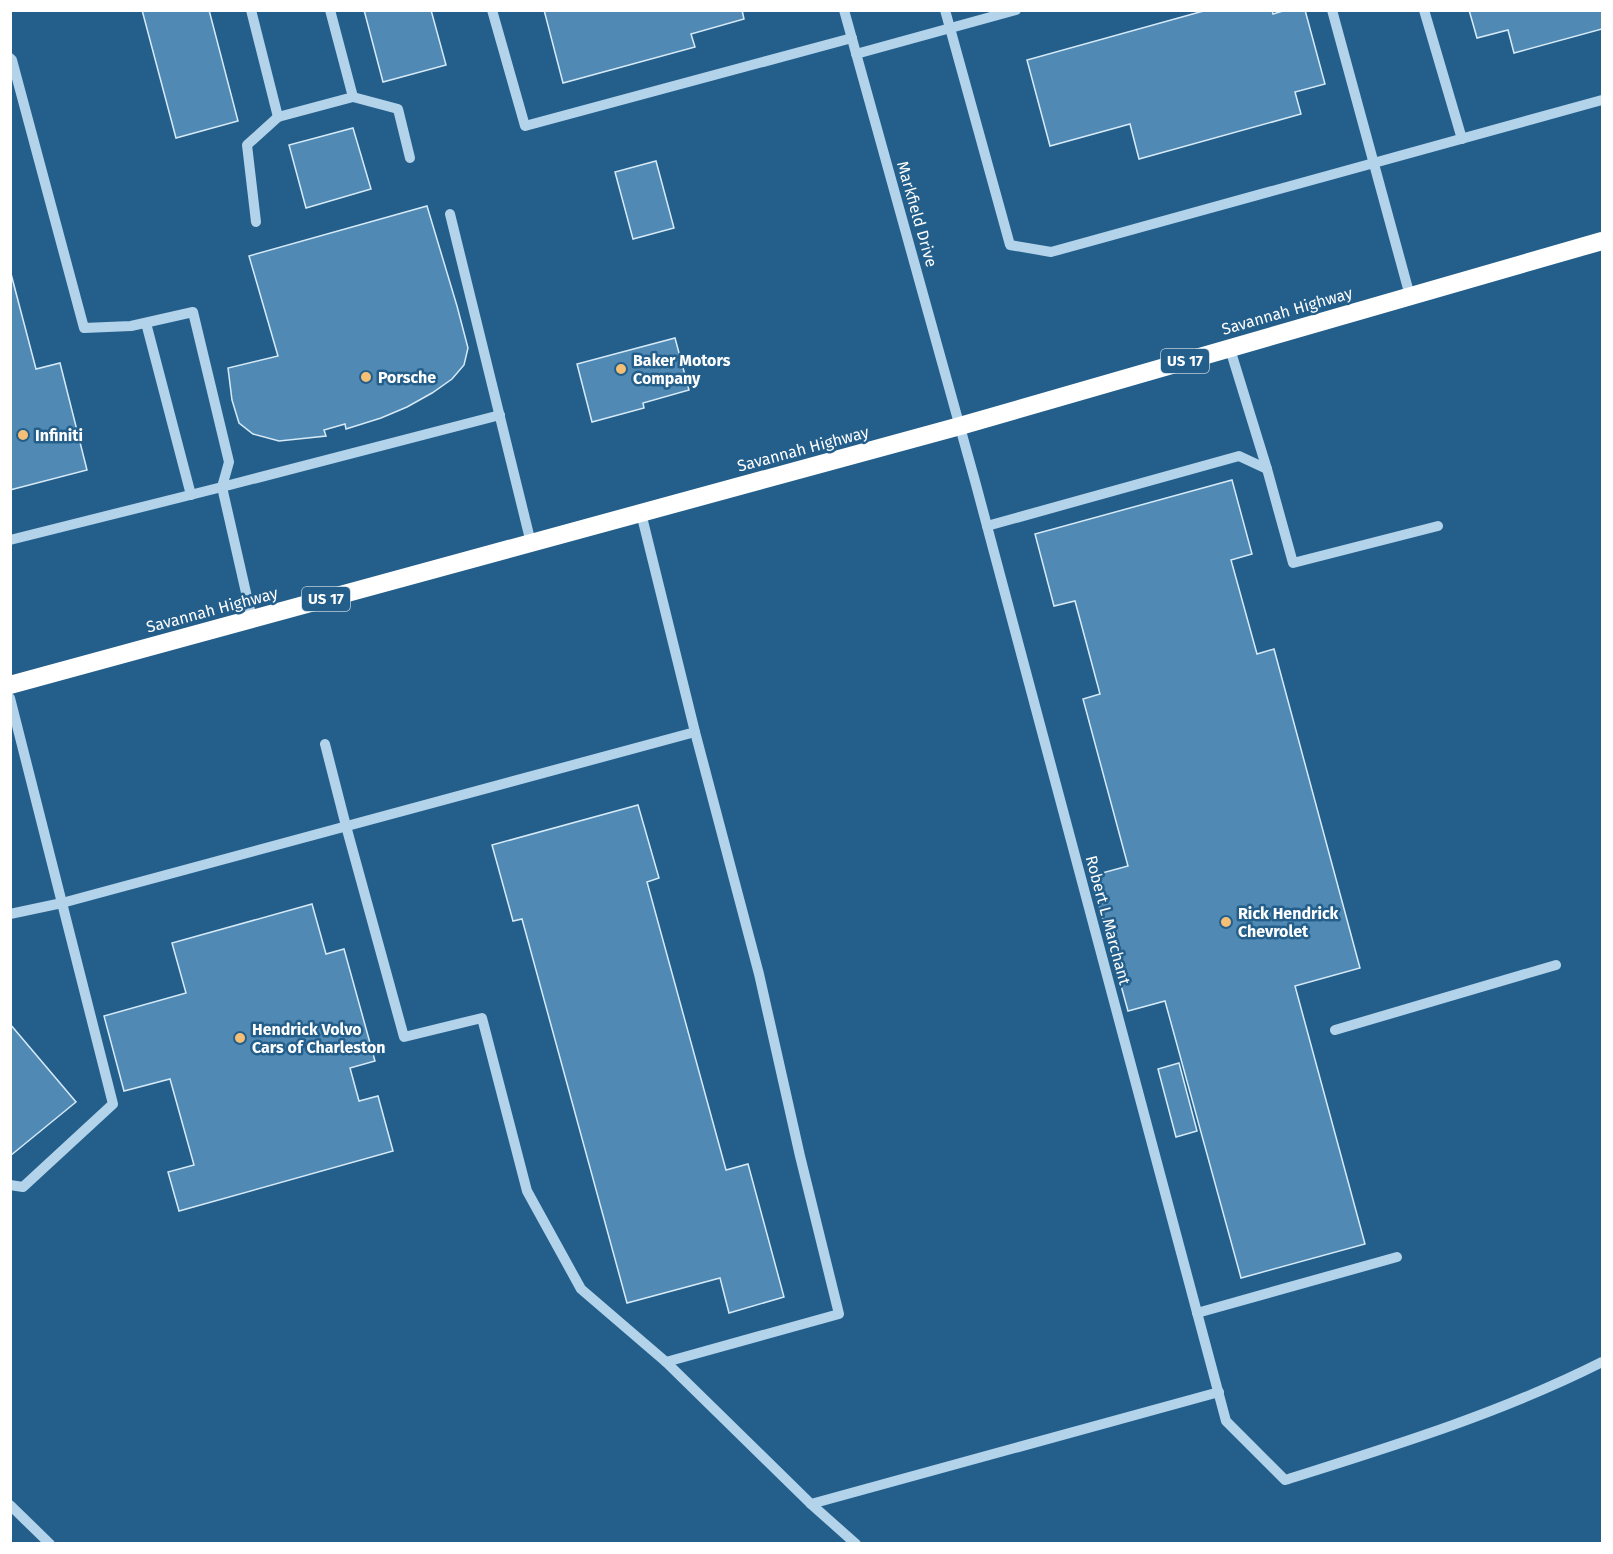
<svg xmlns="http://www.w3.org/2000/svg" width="1613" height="1554" font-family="'Fira Sans',sans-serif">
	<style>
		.building { fill: #508ab4; stroke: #d6eaf8; stroke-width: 1.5 }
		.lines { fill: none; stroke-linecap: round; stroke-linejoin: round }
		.minor { stroke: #b2d3ea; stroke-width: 10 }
		.highway { stroke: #fff; stroke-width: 18 }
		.poi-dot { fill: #f5bf75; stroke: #245f8b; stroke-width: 2 }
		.labels { text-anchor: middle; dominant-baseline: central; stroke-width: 5; stroke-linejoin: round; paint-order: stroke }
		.shield { fill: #245f8b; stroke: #bdcfdc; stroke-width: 1.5 }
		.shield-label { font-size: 15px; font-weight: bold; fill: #fff }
		.street-label { font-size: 16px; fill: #fff; stroke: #245f8b }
		.poi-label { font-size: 16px; font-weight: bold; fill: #fff; stroke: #245f8b; text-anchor: start }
	</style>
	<rect width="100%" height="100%" fill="#245f8b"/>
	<!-- building -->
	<g class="building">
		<path d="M 142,10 L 209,10 L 238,121 L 176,138 Z"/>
		<path d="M 364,10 L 431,10 L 446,65 L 383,82 Z"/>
		<path d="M 544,10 L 742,10 L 744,19 L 691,34 L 695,47 L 563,83 Z"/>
		<path d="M 1207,10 L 1272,10 L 1273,14 L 1286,10 L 1305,10 L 1325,84 L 1295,92 L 1301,114 L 1139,159 L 1130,124 L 1050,146 L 1027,60 Z"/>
		<path d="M 1469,10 L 1602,10 L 1602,29 L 1514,53 L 1508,30 L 1477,38 Z"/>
		<path d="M 353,128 L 371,189 L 306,208 L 289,145 Z"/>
		<path d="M 656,161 L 674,228 L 633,239 L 615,172 Z"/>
		<path d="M 427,206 L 457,306 L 468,348 L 464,365 L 452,379 L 432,393 L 407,407 L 381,418 L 346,429 L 345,424 L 324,430 L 326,436 L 279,441 L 253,434 L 239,423 L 232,400 L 228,368 L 278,356 L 249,256 Z"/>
		<path d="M 10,270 L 36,369 L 60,363 L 87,470 L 10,490 Z"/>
		<path d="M 675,338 L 689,390 L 643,403 L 644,408 L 592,422 L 577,364 Z"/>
		<path d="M 1232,480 L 1252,554 L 1231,560 L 1257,654 L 1274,649 L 1360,968 L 1295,986 L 1365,1244 L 1241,1278 L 1165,1001 L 1128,1011 L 1091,876 L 1128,866 L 1083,699 L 1100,694 L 1075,601 L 1054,606 L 1035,534 Z"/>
		<path d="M 638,805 L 659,878 L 647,882 L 726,1170 L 748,1164 L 784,1297 L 729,1313 L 720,1278 L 627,1303 L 522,919 L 513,921 L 492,845 Z"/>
		<path d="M 312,904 L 326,954 L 344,949 L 375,1061 L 350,1068 L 359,1101 L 378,1096 L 393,1151 L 179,1211 L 168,1172 L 194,1165 L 170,1079 L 124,1091 L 104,1016 L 186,993 L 172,943 Z"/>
		<path d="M 10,1024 L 76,1102 L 10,1156 Z"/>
		<path d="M 1179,1063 L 1197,1131 L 1176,1137 L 1158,1069 Z"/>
	</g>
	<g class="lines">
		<!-- minor -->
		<g class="minor">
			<path d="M 251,10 L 278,117 L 353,97 L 330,10"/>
			<path d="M 492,10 L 525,126 L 852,38"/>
			<path d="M 844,10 L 975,481 L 1226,1421 L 1285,1480 C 1393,1446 1501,1413 1602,1362"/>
			<path d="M 945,10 L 1010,245 L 1051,252 L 1602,100"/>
			<path d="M 1332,10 L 1410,296"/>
			<path d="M 1424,10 L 1462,139"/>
			<path d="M 856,54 L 1016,10"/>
			<path d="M 10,58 L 12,60 L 84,328 L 131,326 L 193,312 L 229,462 L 222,487 L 252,619"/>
			<path d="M 353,97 L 398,109 L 410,158"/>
			<path d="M 450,214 L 531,543"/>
			<path d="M 256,222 L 247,145 L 278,117"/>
			<path d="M 146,323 L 191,495"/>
			<path d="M 1230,349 L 1267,469 L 1293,563 L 1438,526"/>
			<path d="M 987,526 L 1239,456 L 1267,469"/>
			<path d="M 10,540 L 222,487 L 500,415"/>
			<path d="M 10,698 L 113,1104 L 23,1187 L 10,1185"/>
			<path d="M 325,744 L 346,826 L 404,1037 L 482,1018 L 527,1191 L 581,1289 L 666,1362 L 839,1314 L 800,1156 L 759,974 L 695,732"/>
			<path d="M 10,914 L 62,903 L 695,732 L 641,513"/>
			<path d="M 1335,1030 L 1556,965"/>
			<path d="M 1197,1313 L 1397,1257"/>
			<path d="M 666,1362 L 811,1504 L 1219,1392"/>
			<path d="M 811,1504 L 856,1544"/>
			<path d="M 10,1505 L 50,1544"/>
		</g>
		<!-- highway -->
		<path class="highway" d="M 10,685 L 960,426 L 1602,241"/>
	</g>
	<!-- markers -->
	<g class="poi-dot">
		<circle cx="621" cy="369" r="6"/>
		<circle cx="366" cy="377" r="6"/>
		<circle cx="23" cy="435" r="6"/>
		<circle cx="1226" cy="922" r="6"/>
		<circle cx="240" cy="1038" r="6"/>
	</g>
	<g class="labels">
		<!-- shield labels -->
		<g class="shield">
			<rect x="1161" y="349" width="48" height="24" rx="4.5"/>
			<rect x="302" y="587" width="48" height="24" rx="4.5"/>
		</g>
		<g class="shield-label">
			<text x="1185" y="361">US 17</text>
			<text x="326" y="599">US 17</text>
		</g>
		<!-- street labels -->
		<g class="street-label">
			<text transform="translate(917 214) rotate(74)">Markfield Drive</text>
			<text transform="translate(1287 311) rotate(-16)">Savannah Highway</text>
			<text transform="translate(803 449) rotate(-15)">Savannah Highway</text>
			<text transform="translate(212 610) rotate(-15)">Savannah Highway</text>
			<text transform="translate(1108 920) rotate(75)">Robert L Marchant</text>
		</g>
		<!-- poi labels -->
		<g class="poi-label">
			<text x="633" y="360">Baker Motors<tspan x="633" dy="18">Company</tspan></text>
			<text x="378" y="377">Porsche</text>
			<text x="35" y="435">Infiniti</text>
			<text x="1238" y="913">Rick Hendrick<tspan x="1238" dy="18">Chevrolet</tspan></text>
			<text x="252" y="1029">Hendrick Volvo<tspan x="252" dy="18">Cars of Charleston</tspan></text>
		</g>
	</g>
	<!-- border -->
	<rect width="1613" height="1554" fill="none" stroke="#ffffff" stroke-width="24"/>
</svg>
